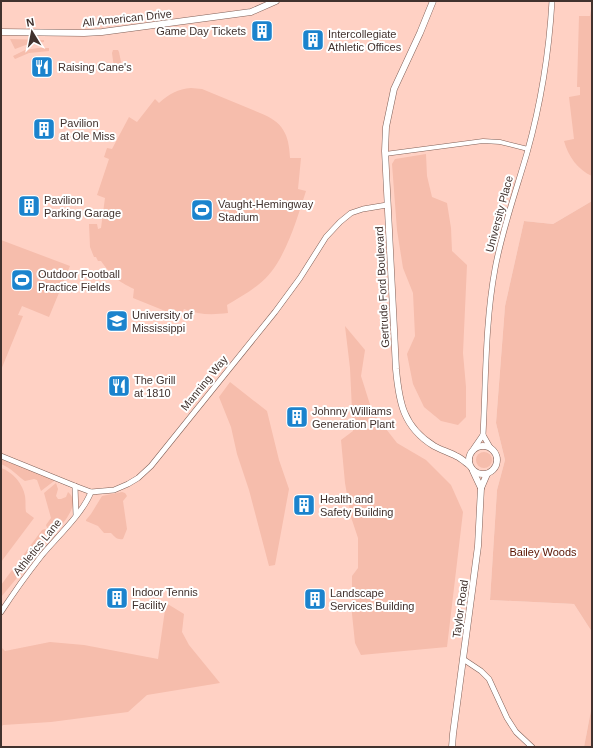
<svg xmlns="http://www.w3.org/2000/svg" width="593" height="748" font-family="Helvetica,sans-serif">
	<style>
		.built { fill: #ffd1c4 }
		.green { fill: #f6bdac }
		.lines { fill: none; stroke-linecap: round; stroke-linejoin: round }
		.pedestrian-casing { stroke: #816057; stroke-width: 5 }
		.minor-casing { stroke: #816057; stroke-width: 6 }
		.tertiary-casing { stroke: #816057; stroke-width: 7 }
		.pedestrian { stroke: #fff; stroke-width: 4 }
		.minor { stroke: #fff; stroke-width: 5 }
		.tertiary { stroke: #fff; stroke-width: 6 }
		.labels { text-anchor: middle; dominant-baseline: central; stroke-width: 4; stroke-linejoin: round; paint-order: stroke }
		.street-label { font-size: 11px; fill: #41322e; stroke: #fff }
		.poi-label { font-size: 11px; fill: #41322e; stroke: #fff; text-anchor: start }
		.park-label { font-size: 11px; fill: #591300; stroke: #fff }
	</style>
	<rect width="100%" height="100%" fill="#fbe4dd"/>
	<!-- built -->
	<path class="built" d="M 1,1 L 592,1 L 592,201 L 553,224 L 524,221 L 505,306 L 496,423 L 505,460 L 497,490 L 490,600 L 574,604 L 592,632 L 592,705 L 584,747 L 1,747 Z"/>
	<!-- green -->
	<g class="green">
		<path d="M 592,4 L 592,176 C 578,170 568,156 564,141 L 574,139 L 569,97 L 580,95 L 580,87 L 577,87 L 579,16 L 590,16 Z"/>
		<path d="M 10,39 L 44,40 L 44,42 L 31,43 L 15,49 Z"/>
		<path d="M 38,48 L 49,48 L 49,51 L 29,53 L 15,59 L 13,56 L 25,50 Z"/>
		<path d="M 113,50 L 118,50 L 119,52 L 122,67 L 118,65 L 114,68 L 112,53 Z"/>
		<path d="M 191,88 L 202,89 L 260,113 C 283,122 289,134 290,158 L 301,158 L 298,189 L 306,191 C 296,221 284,266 258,285 C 248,293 237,299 227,305 L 228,313 C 212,315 199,315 184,309 L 180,317 L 133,298 L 134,289 C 117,281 112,276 101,261 L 98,261 L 96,257 L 94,257 L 90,247 L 89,224 L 97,224 L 98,229 L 101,228 L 105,198 L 97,195 L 109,159 L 104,157 L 107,148 L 112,149 L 129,117 L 137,122 L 155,99 L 159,103 C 169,94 178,89 191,88 Z"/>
		<path d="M 426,154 L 427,176 L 432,197 L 447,203 L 451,228 L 452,251 L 467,265 L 463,353 L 466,387 L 466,417 L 458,425 L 441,421 L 424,407 L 413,384 L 407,354 L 415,336 L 413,293 L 403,268 L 397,230 L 392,164 L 395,159 Z"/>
		<path d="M 592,201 L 592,632 L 574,604 L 490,600 L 497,490 L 505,460 L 496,423 L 505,306 L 524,221 L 553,224 Z"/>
		<path d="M 1,240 L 70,266 L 49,317 L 22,306 L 18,315 L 23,316 L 1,370 Z"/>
		<path d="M 345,326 L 365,350 L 361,376 L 372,411 L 397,443 L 426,460 L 451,485 L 463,512 L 447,647 L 361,655 L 355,643 L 352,614 L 352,576 L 358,568 L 358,538 L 351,517 L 345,483 L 341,440 L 353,431 L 350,368 Z"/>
		<path d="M 230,382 L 267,411 L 279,460 L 289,489 L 275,565 L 269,566 L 249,490 L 237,454 L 231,427 L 219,397 Z"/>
		<circle cx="484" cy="460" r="8"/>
		<path d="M 1,458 L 52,479 L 54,481 L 41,491 L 37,480 L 34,479 L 25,481 C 16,475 13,469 1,464 Z"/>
		<path d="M 1,468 C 13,472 23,484 25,496 C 26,502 25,507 26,512 L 34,518 L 1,562 Z"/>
		<path d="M 56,483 L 58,489 L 56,496 L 58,499 L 61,499 L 66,497 L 68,492 C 82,503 63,523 56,532 C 51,532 47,529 46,525 L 51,518 L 44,493 Z"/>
		<path d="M 122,492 L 125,493 L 127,496 L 123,501 L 127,529 L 123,539 C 117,540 115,537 111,533 L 104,533 L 98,526 L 86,521 L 86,520 L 91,514 L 102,496 Z"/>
		<path d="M 45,529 L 51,534 L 52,536 L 1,597 L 1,585 L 42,530 Z"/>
		<path d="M 166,603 L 184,614 L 182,632 L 189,645 L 220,683 L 147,695 L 128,712 L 51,722 L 3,725 L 1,727 L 1,647 L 5,651 L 50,642 L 84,645 L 158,659 Z"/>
		<path d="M 592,705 L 592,747 L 584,747 Z"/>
	</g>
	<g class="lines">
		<!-- pedestrian casing -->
		<g class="pedestrian-casing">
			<path id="pedestrian" d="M 385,154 L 483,141 L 500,142 L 528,149"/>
		</g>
		<!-- minor casing -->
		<g class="minor-casing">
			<g id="minor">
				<path d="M 483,435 L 491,449"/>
				<path d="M 474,448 L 483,435 C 486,380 485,323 495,269 C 502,230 516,191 527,153 C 541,103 549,53 552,1"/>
				<path d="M 1,456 L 75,486 L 91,492 L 114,490 L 128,484 L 138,478 L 151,466 L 275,312 L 300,278 L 326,237 L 340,222 L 351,213 L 363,209 L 387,205"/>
				<path d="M 75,486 L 76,515"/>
				<path d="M 1,612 C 14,592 27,574 42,555 C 57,537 83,513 91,492"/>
				<path d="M 463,659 L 481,671 L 489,679 L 507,718 L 516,732 L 532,747"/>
			</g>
		</g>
		<!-- tertiary casing -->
		<g class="tertiary-casing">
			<g id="tertiary">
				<path d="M 433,1 L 420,33 L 394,89 L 386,127 L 385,151 L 396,369 C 399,402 403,427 434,446 C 441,450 449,452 456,456 C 461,458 465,462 469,465"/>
				<path d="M 1,32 L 84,33 L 102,32 L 251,12 L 276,1"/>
				<circle cx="483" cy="460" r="14"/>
				<path d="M 473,471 L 481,488"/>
				<path d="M 452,747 L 453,734 L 478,546 L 481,488 L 487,474"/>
			</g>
		</g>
		<!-- pedestrian -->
		<use href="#pedestrian" class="pedestrian"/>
		<!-- minor -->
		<use href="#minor" class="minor"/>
		<!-- tertiary -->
		<use href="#tertiary" class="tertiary"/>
	</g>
	<!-- icons -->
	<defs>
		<g id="building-square" transform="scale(1.15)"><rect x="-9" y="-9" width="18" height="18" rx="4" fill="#1b83cd" stroke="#fff"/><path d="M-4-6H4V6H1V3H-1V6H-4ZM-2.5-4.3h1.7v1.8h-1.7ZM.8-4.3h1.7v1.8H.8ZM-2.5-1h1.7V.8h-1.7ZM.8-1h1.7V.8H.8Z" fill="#fff"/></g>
		<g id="restaurant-square" transform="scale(1.15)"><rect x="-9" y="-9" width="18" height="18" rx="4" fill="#1b83cd" stroke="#fff"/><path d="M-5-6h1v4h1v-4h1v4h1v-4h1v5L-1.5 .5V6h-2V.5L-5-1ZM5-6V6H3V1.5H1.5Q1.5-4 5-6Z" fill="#fff"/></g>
		<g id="stadium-square" transform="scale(1.15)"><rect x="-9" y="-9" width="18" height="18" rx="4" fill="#1b83cd" stroke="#fff"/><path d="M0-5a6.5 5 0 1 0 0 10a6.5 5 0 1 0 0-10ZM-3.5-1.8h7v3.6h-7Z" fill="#fff"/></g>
		<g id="university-square" transform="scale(1.15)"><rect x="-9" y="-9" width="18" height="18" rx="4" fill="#1b83cd" stroke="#fff"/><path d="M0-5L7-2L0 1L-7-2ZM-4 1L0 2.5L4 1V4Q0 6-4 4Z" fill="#fff"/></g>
	</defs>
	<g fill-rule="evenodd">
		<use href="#building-square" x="262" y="31"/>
		<use href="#building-square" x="313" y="40"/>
		<use href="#restaurant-square" x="42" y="67"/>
		<use href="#building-square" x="44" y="129"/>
		<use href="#building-square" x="29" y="206"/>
		<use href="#stadium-square" x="202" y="210"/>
		<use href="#stadium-square" x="22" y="280"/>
		<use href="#university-square" x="117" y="321"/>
		<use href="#restaurant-square" x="119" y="386"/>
		<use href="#building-square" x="297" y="417"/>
		<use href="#building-square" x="304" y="505"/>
		<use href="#building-square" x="117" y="598"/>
		<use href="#building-square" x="315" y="599"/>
	</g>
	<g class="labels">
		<!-- street labels -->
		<g class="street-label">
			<text transform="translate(127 18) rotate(-6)">All American Drive</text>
			<text transform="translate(499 214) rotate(-75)">University Place</text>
			<text transform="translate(382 287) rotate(-93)">Gertrude Ford Boulevard</text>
			<text transform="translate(204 383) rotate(-51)">Manning Way</text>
			<text transform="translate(37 547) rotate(-51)">Athletics Lane</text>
			<text transform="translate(460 609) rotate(-82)">Taylor Road</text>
		</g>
		<!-- poi labels -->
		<g class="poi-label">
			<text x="246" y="31" text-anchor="end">Game Day Tickets</text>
			<text x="328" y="34">Intercollegiate<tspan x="328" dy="13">Athletic Offices</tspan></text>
			<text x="58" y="67">Raising Cane's</text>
			<text x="60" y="123">Pavilion<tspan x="60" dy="13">at Ole Miss</tspan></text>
			<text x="44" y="200">Pavilion<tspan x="44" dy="13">Parking Garage</tspan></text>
			<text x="218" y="204">Vaught-Hemingway<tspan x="218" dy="13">Stadium</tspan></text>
			<text x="38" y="274">Outdoor Football<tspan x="38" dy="13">Practice Fields</tspan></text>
			<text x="132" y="315">University of<tspan x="132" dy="13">Mississippi</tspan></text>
			<text x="134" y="380">The Grill<tspan x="134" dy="13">at 1810</tspan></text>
			<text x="312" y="411">Johnny Williams<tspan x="312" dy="13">Generation Plant</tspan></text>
			<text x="320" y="499">Health and<tspan x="320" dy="13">Safety Building</tspan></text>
			<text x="132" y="592">Indoor Tennis<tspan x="132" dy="13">Facility</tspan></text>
			<text x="330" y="593">Landscape<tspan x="330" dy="13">Services Building</tspan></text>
		</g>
		<!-- park labels -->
		<g class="park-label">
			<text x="543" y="552">Bailey Woods</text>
		</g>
	</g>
	<!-- border -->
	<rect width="593" height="748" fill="none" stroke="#41322e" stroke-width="4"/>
	<!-- north arrow -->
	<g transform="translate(32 32) rotate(350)" stroke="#ffffff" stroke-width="3" paint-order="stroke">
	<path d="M0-3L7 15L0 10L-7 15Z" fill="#41322e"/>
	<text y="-6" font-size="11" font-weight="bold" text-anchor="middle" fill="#41322e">N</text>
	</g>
</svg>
